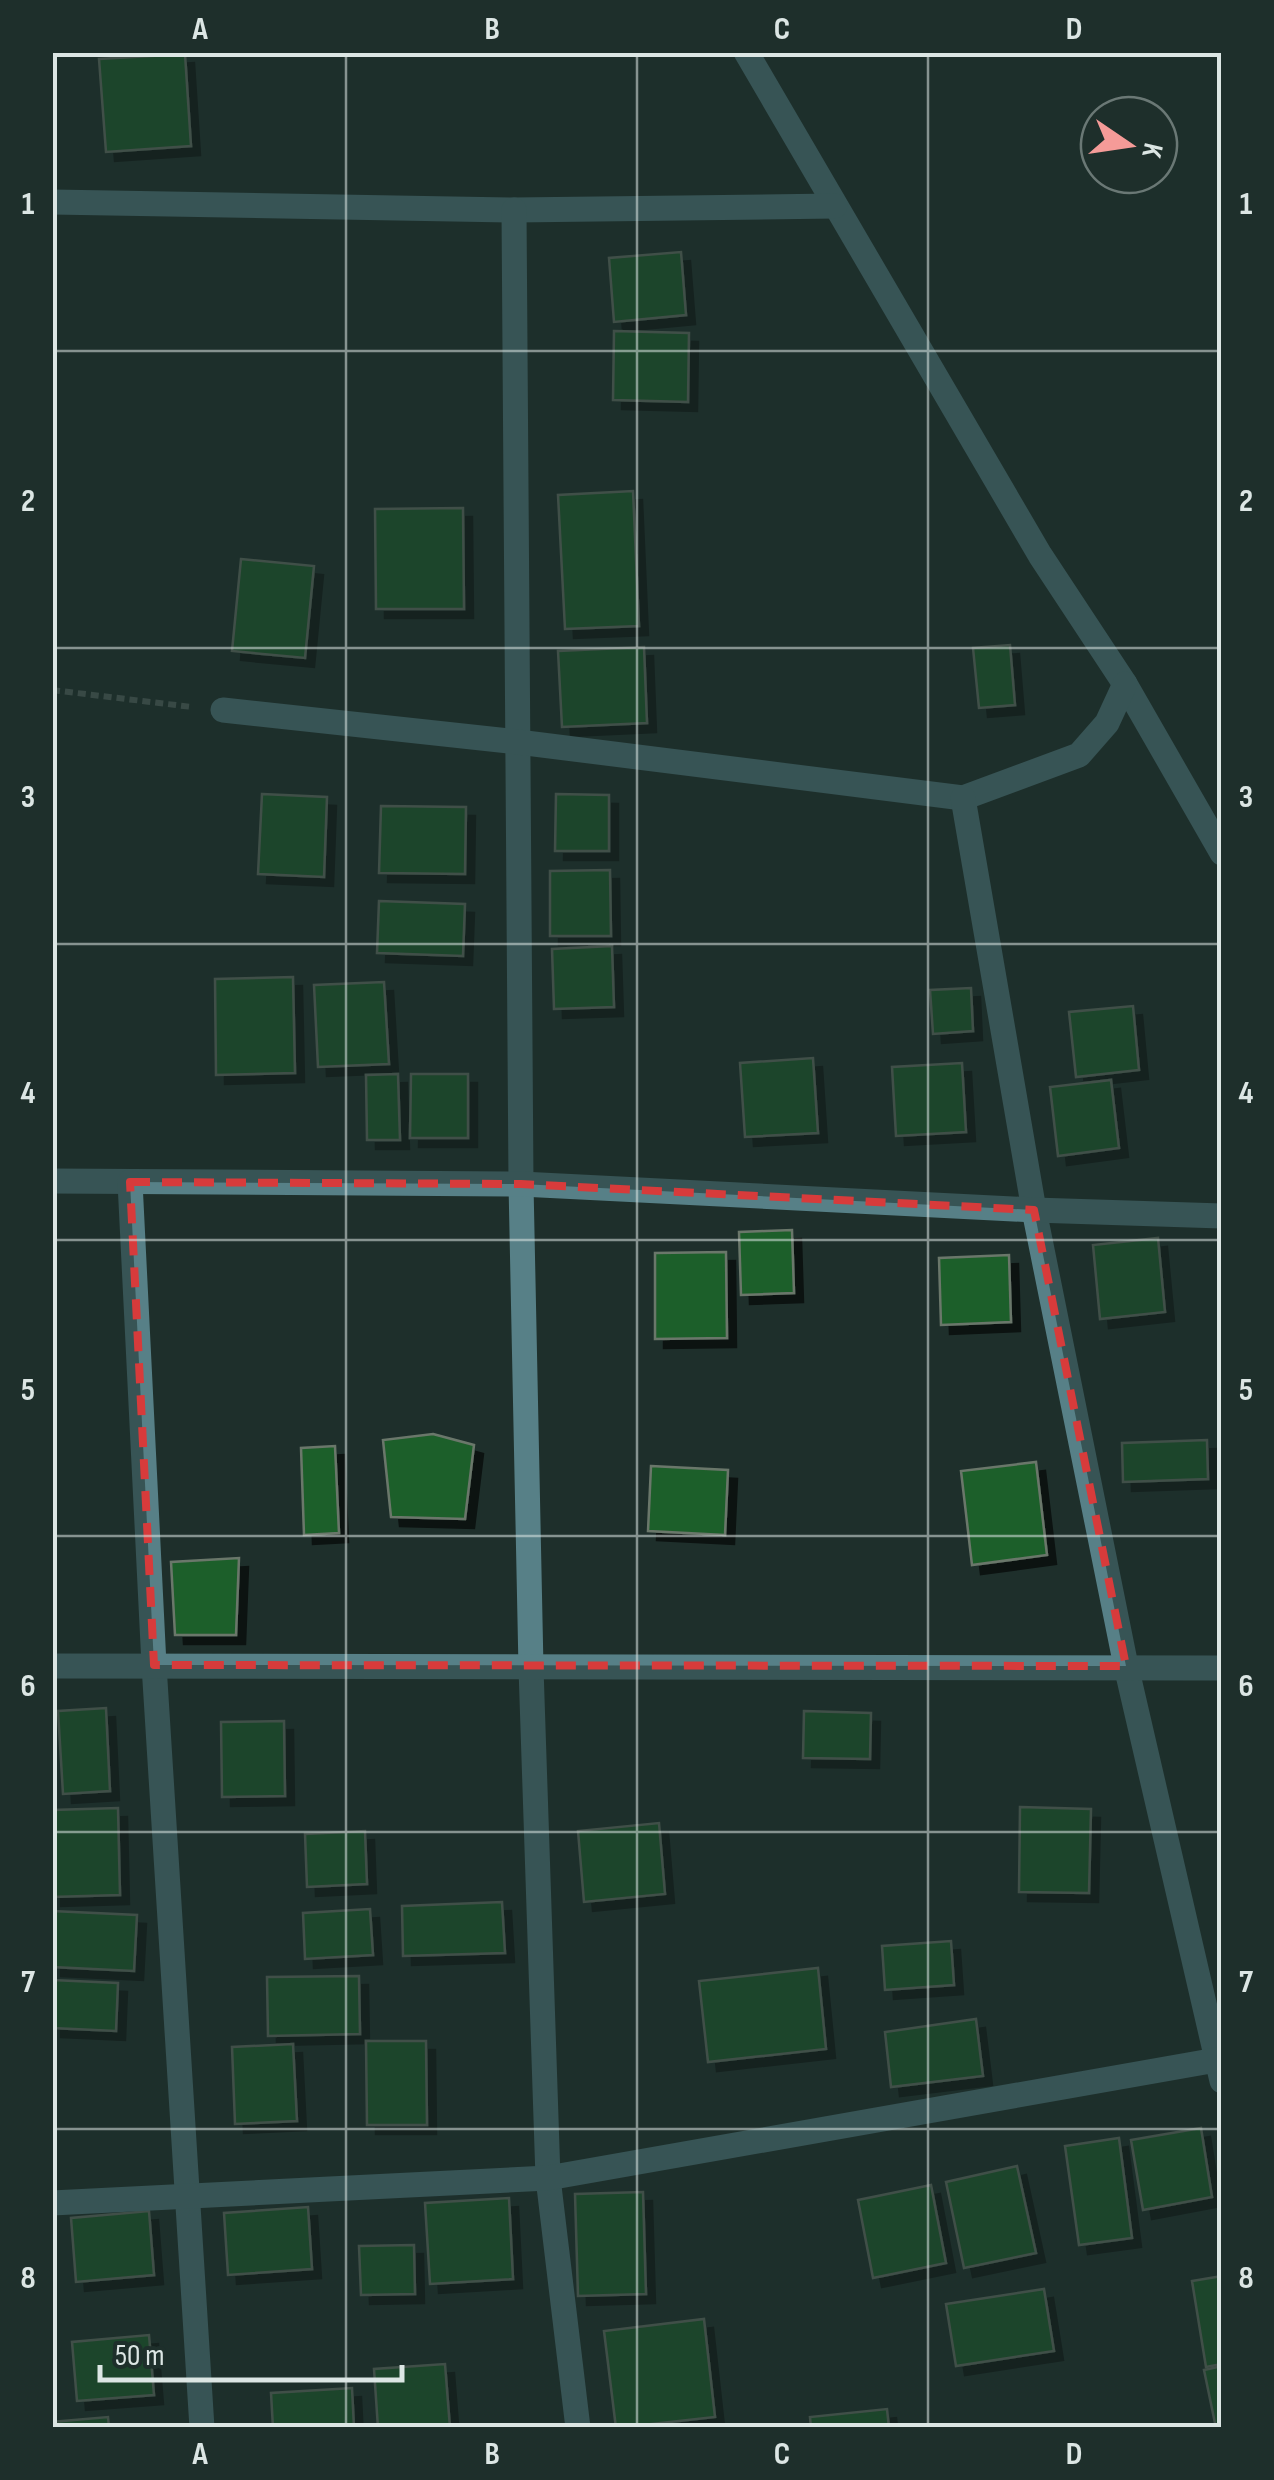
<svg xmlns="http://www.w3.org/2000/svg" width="1274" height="2480" font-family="'Sofia Sans Condensed',sans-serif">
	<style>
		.building { fill: #1f5e2b; stroke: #6a776b; stroke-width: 2.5; filter: url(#shadow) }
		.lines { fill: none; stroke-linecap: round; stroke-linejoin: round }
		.path { stroke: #5a6965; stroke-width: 6; stroke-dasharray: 8 5; stroke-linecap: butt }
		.minor { stroke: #578087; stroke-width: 25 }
		.marked { fill: none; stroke: #d73b3b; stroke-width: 8; stroke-dasharray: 20 12; stroke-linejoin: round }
		.grid { fill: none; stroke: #dce6e4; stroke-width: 2.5; stroke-opacity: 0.55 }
		.neatline { fill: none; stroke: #dce6e4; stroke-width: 4 }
		.grid-label { font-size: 32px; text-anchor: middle; font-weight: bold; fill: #dce6e4 }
	</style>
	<defs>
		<filter id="shadow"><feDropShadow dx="9" dy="9" stdDeviation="0" flood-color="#0009"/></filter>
	</defs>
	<rect width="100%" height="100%" fill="#1e2f2b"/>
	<!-- building -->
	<g class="building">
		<path d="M 185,54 L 191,146 L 106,152 L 99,59 Z"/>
		<path d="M 681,252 L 686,315 L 614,322 L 609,258 Z"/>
		<path d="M 614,331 L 689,333 L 688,402 L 613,400 Z"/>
		<path d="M 633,491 L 639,626 L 565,629 L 558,495 Z"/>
		<path d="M 463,508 L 464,609 L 376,609 L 375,509 Z"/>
		<path d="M 241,559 L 314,566 L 305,658 L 232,651 Z"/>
		<path d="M 1010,645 L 1015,705 L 979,708 L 973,648 Z"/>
		<path d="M 644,647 L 647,723 L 562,727 L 558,651 Z"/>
		<path d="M 262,794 L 327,797 L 324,877 L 258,874 Z"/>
		<path d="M 556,794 L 609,795 L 609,851 L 555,851 Z"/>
		<path d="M 381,806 L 466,807 L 465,874 L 379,873 Z"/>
		<path d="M 610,870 L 611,936 L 550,936 L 550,871 Z"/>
		<path d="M 379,901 L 465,904 L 463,956 L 377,953 Z"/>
		<path d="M 612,946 L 614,1007 L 554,1009 L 552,949 Z"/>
		<path d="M 293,977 L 295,1073 L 216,1075 L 215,979 Z"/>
		<path d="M 384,982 L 389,1064 L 318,1067 L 314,985 Z"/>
		<path d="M 971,988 L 973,1031 L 933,1034 L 930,990 Z"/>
		<path d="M 1133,1006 L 1139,1070 L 1076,1077 L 1069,1012 Z"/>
		<path d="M 813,1058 L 818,1133 L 745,1137 L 740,1063 Z"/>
		<path d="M 962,1063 L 966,1132 L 896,1136 L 892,1067 Z"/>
		<path d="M 398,1074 L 400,1140 L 367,1140 L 366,1075 Z"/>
		<path d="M 411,1074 L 468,1074 L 468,1138 L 410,1138 Z"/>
		<path d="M 1111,1080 L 1119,1148 L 1058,1156 L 1050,1087 Z"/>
		<path d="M 792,1230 L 794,1293 L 741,1295 L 739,1232 Z"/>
		<path d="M 1158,1238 L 1165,1312 L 1100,1319 L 1093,1245 Z"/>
		<path d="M 726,1252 L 727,1338 L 655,1339 L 655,1253 Z"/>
		<path d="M 1009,1255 L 1011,1322 L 941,1325 L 939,1258 Z"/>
		<path d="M 433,1434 L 474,1445 L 465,1519 L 391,1517 L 383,1440 Z"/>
		<path d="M 1207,1440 L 1208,1479 L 1123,1482 L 1122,1443 Z"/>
		<path d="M 335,1446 L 339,1533 L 304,1535 L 301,1448 Z"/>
		<path d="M 1036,1462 L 1047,1555 L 972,1565 L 961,1471 Z"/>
		<path d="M 651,1466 L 728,1470 L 725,1535 L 648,1531 Z"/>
		<path d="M 239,1558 L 236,1635 L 175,1635 L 171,1562 Z"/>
		<path d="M 106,1708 L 110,1791 L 63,1794 L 58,1711 Z"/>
		<path d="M 804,1711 L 871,1713 L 870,1759 L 803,1758 Z"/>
		<path d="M 284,1721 L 285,1796 L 222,1797 L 221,1722 Z"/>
		<path d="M 1020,1807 L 1091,1809 L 1089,1893 L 1019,1892 Z"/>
		<path d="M 118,1808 L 120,1895 L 52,1897 L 52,1810 Z"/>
		<path d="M 659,1823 L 665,1894 L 584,1902 L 578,1831 Z"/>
		<path d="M 365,1831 L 367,1884 L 307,1887 L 305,1834 Z"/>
		<path d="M 502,1902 L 505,1953 L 403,1956 L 402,1906 Z"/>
		<path d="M 370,1909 L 373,1955 L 305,1959 L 303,1913 Z"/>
		<path d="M 52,1911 L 137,1915 L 134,1971 L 52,1967 Z"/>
		<path d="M 951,1941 L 954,1985 L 885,1990 L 882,1946 Z"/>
		<path d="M 818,1968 L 826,2049 L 708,2062 L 699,1981 Z"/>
		<path d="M 359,1976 L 360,2034 L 268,2036 L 267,1977 Z"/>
		<path d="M 52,1980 L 118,1983 L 116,2031 L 52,2028 Z"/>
		<path d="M 976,2019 L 983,2076 L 891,2087 L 885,2032 Z"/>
		<path d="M 366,2041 L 426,2041 L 427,2125 L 367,2125 Z"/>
		<path d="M 293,2044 L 297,2121 L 235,2124 L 232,2047 Z"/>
		<path d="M 1201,2128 L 1212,2197 L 1143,2210 L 1131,2140 Z"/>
		<path d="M 1119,2138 L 1132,2238 L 1079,2245 L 1065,2146 Z"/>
		<path d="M 1017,2166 L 1036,2253 L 964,2268 L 946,2182 Z"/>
		<path d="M 931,2185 L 946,2263 L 873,2278 L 858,2200 Z"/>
		<path d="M 643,2192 L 646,2294 L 578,2296 L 575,2194 Z"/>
		<path d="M 509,2198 L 513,2279 L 430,2284 L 425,2203 Z"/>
		<path d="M 308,2207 L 312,2269 L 228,2275 L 224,2213 Z"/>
		<path d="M 149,2211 L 154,2275 L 76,2282 L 71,2218 Z"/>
		<path d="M 414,2245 L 415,2294 L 361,2295 L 359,2246 Z"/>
		<path d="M 1222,2276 L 1222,2364 L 1206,2367 L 1192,2281 Z"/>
		<path d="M 1044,2289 L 1054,2351 L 956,2366 L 946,2304 Z"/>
		<path d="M 704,2319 L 715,2417 L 616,2428 L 604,2331 Z"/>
		<path d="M 149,2335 L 154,2395 L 77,2401 L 72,2342 Z"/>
		<path d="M 445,2364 L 450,2428 L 378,2428 L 374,2369 Z"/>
		<path d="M 1222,2366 L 1222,2428 L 1216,2428 L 1204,2370 Z"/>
		<path d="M 352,2388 L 354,2428 L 273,2428 L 271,2393 Z"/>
		<path d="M 887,2409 L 889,2428 L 811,2428 L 810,2417 Z"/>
		<path d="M 108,2417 L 109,2428 L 52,2428 L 52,2422 Z"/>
	</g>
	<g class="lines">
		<!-- path -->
		<path class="path" d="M 52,690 L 192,707"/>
		<!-- minor -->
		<g class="minor">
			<path d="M 746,52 L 1040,555 L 1125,684 L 1222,853"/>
			<path d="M 52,202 L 514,210 L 835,206"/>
			<path d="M 514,210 L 521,1184 L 531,1668 L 548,2178 L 578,2428"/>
			<path d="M 223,710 L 518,742 L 963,798 L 1079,755 L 1107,723 L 1125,684"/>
			<path d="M 963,798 L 1034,1210 L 1126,1666 L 1222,2081"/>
			<path d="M 52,1181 L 521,1184 L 1034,1210 L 1222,1216"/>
			<path d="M 130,1182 L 154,1665 L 202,2428"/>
			<path d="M 52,1666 L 1222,1668"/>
			<path d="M 52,2203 L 548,2178 L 1222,2059"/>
		</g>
	</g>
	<!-- marked area -->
	<path d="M0 0H1274V2480H0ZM 130,1182 L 521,1184 L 1034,1210 L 1126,1666 L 154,1665 Z" fill="#1e2f2b" fill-opacity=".55" fill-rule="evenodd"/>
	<path class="marked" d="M 130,1182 L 521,1184 L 1034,1210 L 1126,1666 L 154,1665 Z"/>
	<!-- grid -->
	<path class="grid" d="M 346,52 L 346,2428M 637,52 L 637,2428M 928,52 L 928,2428M 52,351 L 1222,351M 52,648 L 1222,648M 52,944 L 1222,944M 52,1240 L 1222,1240M 52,1536 L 1222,1536M 52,1832 L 1222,1832M 52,2129 L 1222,2129"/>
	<!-- border -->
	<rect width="1274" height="2480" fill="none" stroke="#1e2f2b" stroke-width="110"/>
	<!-- north arrow -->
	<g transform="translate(1129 145) rotate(103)"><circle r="48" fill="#1e2f2b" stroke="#6a7875" stroke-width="2.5"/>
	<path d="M0-8L18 38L0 25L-18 38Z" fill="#f59b98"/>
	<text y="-15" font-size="28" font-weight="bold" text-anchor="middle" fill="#dce6e4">K</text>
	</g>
	<!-- scale -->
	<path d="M100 2365v15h302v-15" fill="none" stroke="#dce6e4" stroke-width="5"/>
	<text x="115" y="2365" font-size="30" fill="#dce6e4" stroke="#1e2f2b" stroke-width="8" paint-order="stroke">50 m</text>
	<rect x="55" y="55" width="1164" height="2370" class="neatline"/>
	<g class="grid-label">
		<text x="200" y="39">A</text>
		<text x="492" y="39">B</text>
		<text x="782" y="39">C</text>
		<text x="1074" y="39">D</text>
		<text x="28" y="214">1</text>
		<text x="1246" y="214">1</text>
		<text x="28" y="511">2</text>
		<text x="1246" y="511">2</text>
		<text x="28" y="807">3</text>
		<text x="1246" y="807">3</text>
		<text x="28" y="1103">4</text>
		<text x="1246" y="1103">4</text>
		<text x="28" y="1400">5</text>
		<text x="1246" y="1400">5</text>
		<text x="28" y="1696">6</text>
		<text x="1246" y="1696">6</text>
		<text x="28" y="1992">7</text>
		<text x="1246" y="1992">7</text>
		<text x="28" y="2288">8</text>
		<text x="1246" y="2288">8</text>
		<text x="200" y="2464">A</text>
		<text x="492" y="2464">B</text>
		<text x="782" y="2464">C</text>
		<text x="1074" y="2464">D</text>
	</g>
</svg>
